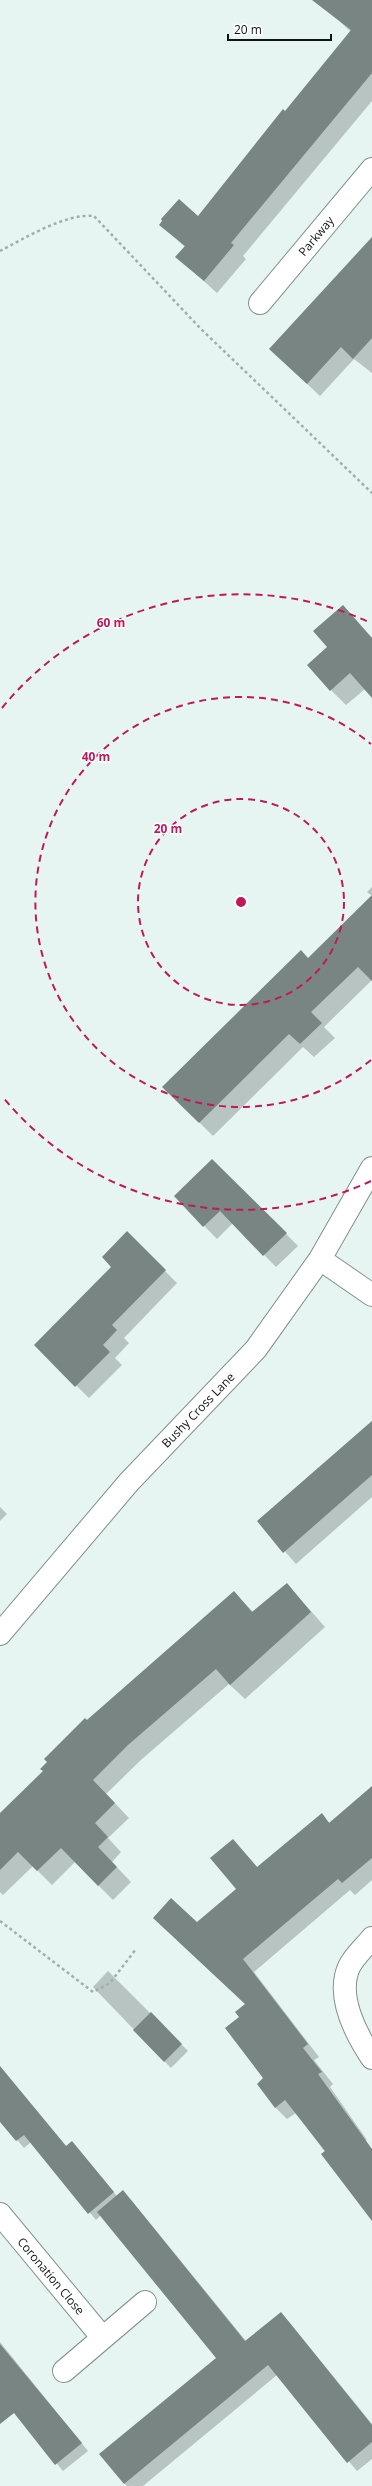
<svg xmlns="http://www.w3.org/2000/svg" width="372" height="2486" font-family="'Open Sans',sans-serif">
	<style>
		.shadow { fill: #0003 }
		.building { fill: #788582 }
		.lines { fill: none; stroke-linecap: round; stroke-linejoin: round }
		.minor-casing { stroke: #83908e; stroke-width: 24 }
		.path { stroke: #a2aeac; stroke-width: 2.5; stroke-dasharray: 3 3; stroke-linecap: butt }
		.minor { stroke: #fff; stroke-width: 22 }
		.ring { fill: none; stroke: #c2185b; stroke-width: 2; stroke-dasharray: 7 5 }
		.labels { text-anchor: middle; dominant-baseline: central; stroke-width: 3; stroke-linejoin: round; paint-order: stroke }
		.street-label { font-size: 12px; fill: #0f1413; stroke: #fff }
		.centre { fill: #c2185b; stroke: #fff; stroke-width: 2 }
		.ring-label { font-size: 12px; text-anchor: middle; font-weight: bold; fill: #c2185b; stroke: #fff; stroke-width: 3; stroke-linejoin: round; paint-order: stroke }
	</style>
	<rect width="100%" height="100%" fill="#e6f5f2"/>
	<!-- shadow -->
	<g class="shadow">
		<path d="M 343,0 L 372,0 L 372,101 L 243,256 L 246,259 L 217,293 L 177,257 L 185,247 L 161,225 L 198,217 L 285,112 L 351,32 L 332,14 Z"/>
		<path d="M 372,240 L 372,373 L 354,359 L 320,396 L 270,349 Z"/>
		<path d="M 343,607 L 372,638 L 372,696 L 365,689 L 346,705 L 331,690 L 329,647 Z"/>
		<path d="M 372,887 L 372,896 L 367,892 Z"/>
		<path d="M 372,897 L 372,980 L 324,1027 L 335,1038 L 314,1057 L 303,1047 L 213,1136 L 164,1087 L 308,959 Z"/>
		<path d="M 240,1187 L 298,1246 L 276,1267 L 233,1223 L 217,1239 L 175,1196 Z"/>
		<path d="M 127,1233 L 177,1283 L 124,1338 L 129,1343 L 115,1358 L 122,1365 L 89,1398 L 35,1345 L 113,1267 Z"/>
		<path d="M 372,1421 L 372,1497 L 296,1564 L 258,1521 Z"/>
		<path d="M 0,1507 L 7,1514 L 0,1521 Z"/>
		<path d="M 287,1584 L 325,1627 L 245,1699 L 229,1684 L 142,1759 L 106,1794 L 129,1818 L 108,1838 L 121,1852 L 112,1862 L 131,1882 L 113,1900 L 75,1862 L 52,1885 L 33,1866 L 3,1895 L 0,1892 L 0,1815 L 44,1771 L 86,1721 L 234,1592 L 253,1612 Z"/>
		<path d="M 372,1787 L 372,1880 L 355,1895 L 350,1890 L 254,1972 L 319,2057 L 314,2060 L 333,2084 L 330,2087 L 367,2140 L 364,2141 L 372,2151 L 372,2215 L 296,2113 L 287,2119 L 275,2107 L 241,2018 L 246,2004 L 197,1923 L 237,1890 L 233,1840 L 258,1868 L 321,1815 L 330,1823 Z"/>
		<path d="M 108,1971 L 188,2051 L 171,2068 L 93,1987 Z"/>
		<path d="M 0,2067 L 67,2147 L 72,2143 L 117,2196 L 123,2192 L 132,2201 L 246,2341 L 281,2314 L 290,2323 L 372,2424 L 372,2459 L 357,2471 L 277,2375 L 143,2486 L 127,2486 L 125,2484 L 101,2454 L 217,2358 L 101,2215 L 96,2220 L 31,2142 L 24,2148 L 0,2120 Z"/>
		<path d="M 0,2342 L 88,2451 L 63,2471 L 0,2395 Z"/>
	</g>
	<!-- building -->
	<g class="building">
		<path d="M 312,0 L 372,0 L 372,73 L 231,243 L 234,245 L 204,281 L 175,257 L 185,246 L 159,225 L 162,221 L 161,219 L 179,199 L 198,216 L 283,109 L 285,111 L 351,30 Z"/>
		<path d="M 372,237 L 372,338 L 353,359 L 341,347 L 307,384 L 269,349 Z"/>
		<path d="M 343,605 L 372,638 L 372,698 L 350,673 L 330,691 L 307,665 L 327,647 L 313,631 Z"/>
		<path d="M 372,895 L 372,981 L 358,967 L 311,1012 L 322,1023 L 300,1044 L 289,1034 L 199,1123 L 162,1087 L 301,950 L 308,958 Z"/>
		<path d="M 212,1159 L 287,1233 L 263,1256 L 220,1211 L 203,1227 L 174,1196 Z"/>
		<path d="M 127,1231 L 166,1270 L 112,1325 L 117,1330 L 103,1345 L 110,1352 L 75,1387 L 34,1345 L 111,1267 L 102,1257 Z"/>
		<path d="M 372,1421 L 372,1475 L 283,1553 L 257,1521 Z"/>
		<path d="M 287,1583 L 311,1612 L 230,1685 L 216,1669 L 128,1745 L 93,1780 L 115,1803 L 95,1823 L 108,1837 L 98,1847 L 117,1867 L 98,1886 L 61,1848 L 37,1871 L 18,1852 L 0,1870 L 0,1813 L 43,1771 L 40,1769 L 47,1762 L 44,1759 L 85,1718 L 87,1720 L 234,1591 L 252,1612 Z"/>
		<path d="M 372,1786 L 372,1858 L 342,1883 L 338,1879 L 243,1959 L 308,2044 L 303,2048 L 322,2072 L 318,2074 L 372,2149 L 372,2221 L 321,2154 L 325,2151 L 285,2100 L 275,2108 L 257,2084 L 263,2078 L 225,2028 L 239,2017 L 235,2012 L 245,2004 L 153,1918 L 171,1898 L 197,1922 L 236,1889 L 210,1858 L 233,1839 L 257,1867 L 322,1813 L 329,1823 Z"/>
		<path d="M 151,2012 L 182,2044 L 164,2062 L 133,2030 Z"/>
		<path d="M 0,2066 L 66,2146 L 72,2141 L 114,2192 L 88,2214 L 24,2135 L 16,2141 L 0,2122 Z"/>
		<path d="M 123,2190 L 245,2341 L 281,2312 L 372,2425 L 372,2442 L 347,2463 L 268,2365 L 124,2484 L 99,2454 L 216,2358 L 97,2212 Z"/>
		<path d="M 0,2344 L 82,2443 L 55,2465 L 14,2413 L 0,2424 Z"/>
	</g>
	<g class="lines">
		<!-- minor casing -->
		<g class="minor-casing">
			<g id="minor">
				<path d="M 260,303 L 372,169"/>
				<path d="M 320,1259 L 372,1295"/>
				<path d="M 0,1634 L 129,1482 L 256,1349 L 320,1259 L 372,1168"/>
				<path d="M 372,1938 C 365,1947 354,1956 349,1967 C 336,1996 356,2034 372,2058"/>
				<path d="M 0,2214 L 102,2337"/>
				<path d="M 64,2371 L 145,2302"/>
			</g>
		</g>
		<!-- path -->
		<g class="path">
			<path d="M 0,251 C 25,238 66,213 94,216 L 201,329 L 372,493"/>
			<path d="M 0,1921 L 93,1992 L 110,1983 L 136,1949"/>
		</g>
		<!-- minor -->
		<use href="#minor" class="minor"/>
	</g>
	<!-- distance rings -->
	<g class="ring">
		<circle cx="241" cy="902" r="103"/>
		<path d="M371 1060A205 205 0 1 1 371 744"/>
		<path d="M371 1181A308 308 0 0 1 2 1096M2 708A308 308 0 0 1 371 623"/>
	</g>
	<g class="labels">
		<!-- street labels -->
		<g class="street-label">
			<text transform="translate(316 236) rotate(-50)">Parkway</text>
			<text transform="translate(198 1410) rotate(-46)">Bushy Cross Lane</text>
			<text transform="translate(51 2276) rotate(50)">Coronation Close</text>
		</g>
	</g>
	<circle cx="241" cy="902" r="6" class="centre"/>
	<g class="ring-label">
		<text x="111" y="627">60 m</text>
		<text x="96" y="761">40 m</text>
		<text x="168" y="833">20 m</text>
	</g>
	<!-- scale -->
	<path d="M228 34v6h103v-6" fill="none" stroke="#0f1413" stroke-width="2"/>
	<text x="234" y="34" font-size="12" fill="#0f1413" stroke="#ffffff" stroke-width="3" paint-order="stroke">20 m</text>
</svg>
